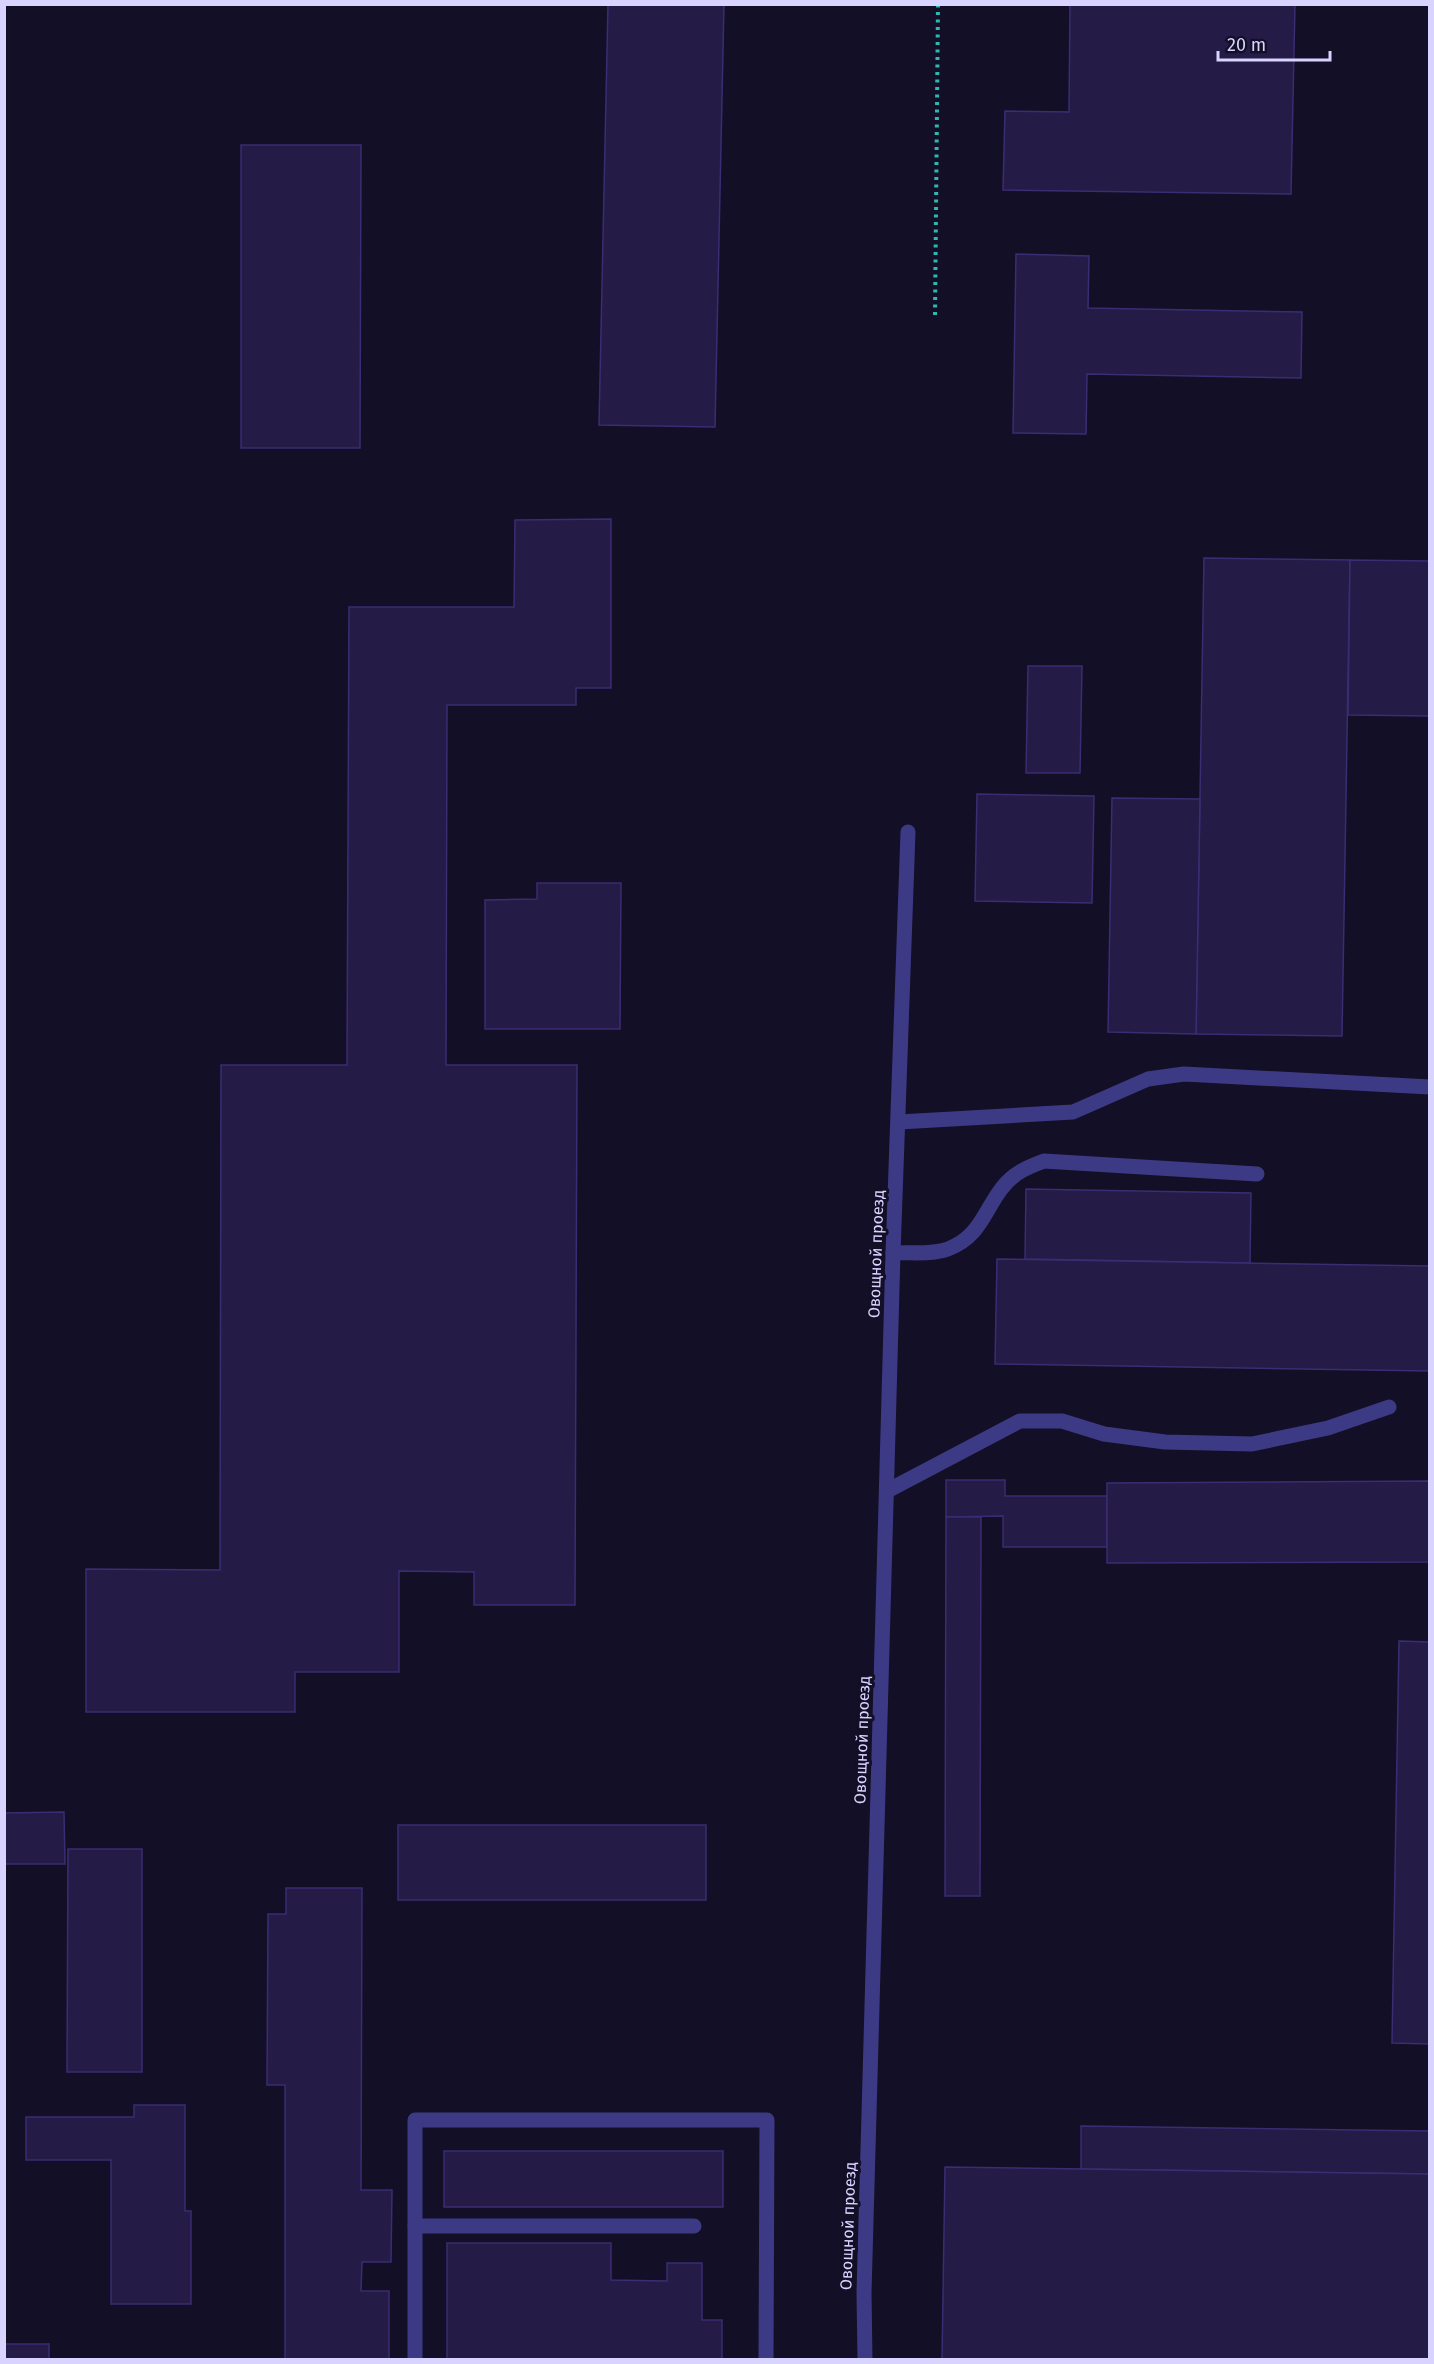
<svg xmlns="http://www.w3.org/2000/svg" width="1434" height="2364" font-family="'Fira Sans',sans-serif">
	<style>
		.building { fill: #241b47; stroke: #3b2d73; stroke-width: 1.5 }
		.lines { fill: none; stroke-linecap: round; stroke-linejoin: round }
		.path { stroke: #2fb8b0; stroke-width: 4; stroke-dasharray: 3 4.5; stroke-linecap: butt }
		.minor { stroke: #3d3a85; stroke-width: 15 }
		.labels { text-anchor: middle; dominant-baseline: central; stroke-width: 6; stroke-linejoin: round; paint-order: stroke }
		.street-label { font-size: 16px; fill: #d9d4ff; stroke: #130f26 }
	</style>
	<rect width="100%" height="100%" fill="#130f26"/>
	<!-- building -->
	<g class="building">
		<path d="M 608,4 L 724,4 L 715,427 L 599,425 Z"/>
		<path d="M 1070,4 L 1295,4 L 1291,194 L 1003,190 L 1005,111 L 1069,112 Z"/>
		<path d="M 241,145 L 361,145 L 360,448 L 241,448 Z"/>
		<path d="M 1016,254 L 1089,256 L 1088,308 L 1302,312 L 1301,378 L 1087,374 L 1086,434 L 1013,433 Z"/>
		<path d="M 611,519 L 611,688 L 576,688 L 576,705 L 447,705 L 446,1065 L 577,1065 L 575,1605 L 474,1605 L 474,1572 L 399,1571 L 399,1672 L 295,1672 L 295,1712 L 86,1712 L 86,1569 L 220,1570 L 221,1065 L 347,1065 L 349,607 L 514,607 L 515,520 Z"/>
		<path d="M 1204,558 L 1350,560 L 1342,1036 L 1196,1034 Z"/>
		<path d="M 1350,560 L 1430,561 L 1430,716 L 1348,715 Z"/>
		<path d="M 1028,666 L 1082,666 L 1080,773 L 1026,773 Z"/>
		<path d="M 977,794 L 1094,796 L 1092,903 L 975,901 Z"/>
		<path d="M 1112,798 L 1200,799 L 1196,1034 L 1108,1032 Z"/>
		<path d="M 537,883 L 621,883 L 620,1029 L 485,1029 L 485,900 L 537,899 Z"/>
		<path d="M 1026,1189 L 1251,1193 L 1250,1263 L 1025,1259 Z"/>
		<path d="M 997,1259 L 1430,1266 L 1430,1371 L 995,1364 Z"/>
		<path d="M 946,1480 L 1005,1480 L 1005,1496 L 1107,1496 L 1107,1547 L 1003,1547 L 1003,1516 L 946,1517 Z"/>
		<path d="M 1430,1481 L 1430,1562 L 1107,1563 L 1107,1483 Z"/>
		<path d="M 946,1517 L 981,1517 L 980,1896 L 945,1896 Z"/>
		<path d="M 1399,1641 L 1430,1642 L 1430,2044 L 1392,2043 Z"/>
		<path d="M 64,1812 L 65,1864 L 4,1864 L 4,1813 Z"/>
		<rect x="398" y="1825" width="308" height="75"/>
		<path d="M 68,1849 L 142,1849 L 142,2072 L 67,2072 Z"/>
		<path d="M 286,1888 L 362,1888 L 361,2190 L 392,2190 L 391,2262 L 362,2262 L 361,2291 L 389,2291 L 389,2360 L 285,2360 L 285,2085 L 267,2085 L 268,1914 L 286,1914 Z"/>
		<path d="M 134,2105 L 185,2105 L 185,2211 L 191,2211 L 191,2304 L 111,2304 L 111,2160 L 26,2160 L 26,2117 L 134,2117 Z"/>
		<path d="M 1081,2126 L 1430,2131 L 1430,2174 L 1081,2169 Z"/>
		<rect x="444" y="2151" width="279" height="56"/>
		<path d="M 945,2167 L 1430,2174 L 1430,2360 L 942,2360 Z"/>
		<path d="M 447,2243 L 611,2243 L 611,2280 L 667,2281 L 667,2263 L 702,2263 L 702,2320 L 722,2320 L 722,2360 L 447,2360 Z"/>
		<rect x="4" y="2344" width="45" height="16"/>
	</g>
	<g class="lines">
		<!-- path -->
		<path class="path" d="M 935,315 L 938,4"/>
		<!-- minor -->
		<g class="minor">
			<path d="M 899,1122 L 1073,1112 L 1148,1079 L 1184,1074 L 1430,1087"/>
			<path d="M 893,1253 C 911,1252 931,1255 948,1249 C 980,1237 984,1211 1002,1188 C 1013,1173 1028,1167 1044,1161 L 1257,1174"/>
			<path d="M 887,1491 L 1020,1421 L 1062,1421 L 1104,1434 L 1165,1442 L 1252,1444 L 1328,1428 L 1389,1407"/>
			<path d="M 415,2226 L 694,2226"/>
			<path d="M 415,2360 L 415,2120 L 767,2120 L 766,2360"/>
			<path d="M 865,2360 L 864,2293 L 893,1253 L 908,832"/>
		</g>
	</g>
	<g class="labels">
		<!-- street labels -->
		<g class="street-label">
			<text transform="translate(876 1254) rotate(-88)">Овощной проезд</text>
			<text transform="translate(862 1740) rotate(-88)">Овощной проезд</text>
			<text transform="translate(848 2226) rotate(-88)">Овощной проезд</text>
		</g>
	</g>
	<!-- border -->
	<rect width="1434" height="2364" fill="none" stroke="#d9d4ff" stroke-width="12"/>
	<!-- scale -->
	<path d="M1218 51v9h112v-9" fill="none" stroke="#d9d4ff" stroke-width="3"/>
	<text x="1227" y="51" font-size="18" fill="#d9d4ff" stroke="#130f26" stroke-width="4.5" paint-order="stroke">20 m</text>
</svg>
